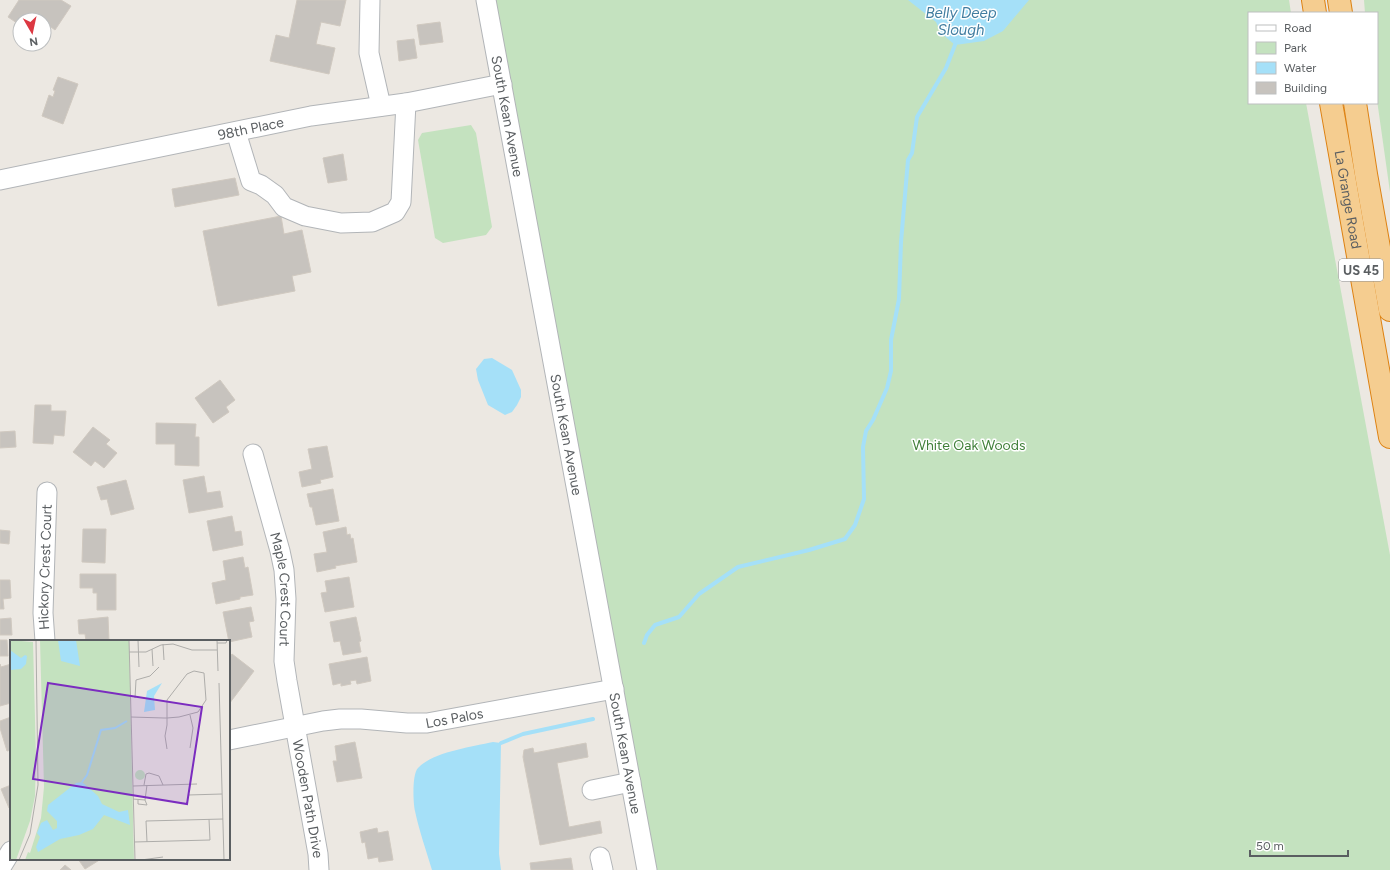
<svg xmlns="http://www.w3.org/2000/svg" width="1390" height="870" font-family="Figtree,sans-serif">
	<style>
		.green { fill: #c4e2bf }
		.water { fill: #a5e0f8 }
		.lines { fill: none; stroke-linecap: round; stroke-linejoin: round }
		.stream { stroke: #a5e0f8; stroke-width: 4 }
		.building { fill: #c7c3be; stroke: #d0c9c0 }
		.minor-casing { stroke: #b2b5b8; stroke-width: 21 }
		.highway-casing { stroke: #dd8111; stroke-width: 24 }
		.minor { stroke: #fff; stroke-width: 19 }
		.highway { stroke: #f5cd90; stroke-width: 22 }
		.labels { text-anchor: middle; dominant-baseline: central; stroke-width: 3; stroke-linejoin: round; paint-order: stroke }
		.shield { fill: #fff; stroke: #8c8e90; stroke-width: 1 }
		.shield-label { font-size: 13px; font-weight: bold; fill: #5a5e61 }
		.street-label { font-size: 14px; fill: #5a5e61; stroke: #fff }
		.park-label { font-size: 14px; fill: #41803a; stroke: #fff }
		.water-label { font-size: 15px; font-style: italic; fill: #417da0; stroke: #fff }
		.inset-river { fill: none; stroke: #a5e0f8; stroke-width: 2 }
		.inset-road { fill: none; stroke: #aeadaa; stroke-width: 1 }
		.view { fill: #7b2cbf; fill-opacity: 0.15; stroke: #7b2cbf; stroke-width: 2 }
		.inset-edge { fill: none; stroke: #5a5e61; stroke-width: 2 }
	</style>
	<rect width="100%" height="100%" fill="#ece8e2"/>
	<!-- green -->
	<g class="green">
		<path d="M 487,0 L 1289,0 L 1291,13 L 1249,13 L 1249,103 L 1306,103 L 1390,555 L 1390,870 L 648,870 Z"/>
		<path d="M 1364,0 L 1390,0 L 1390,192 L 1377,100 L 1377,13 L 1365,13 Z"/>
		<path d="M 471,125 L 476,133 L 492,227 L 486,235 L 443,243 L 435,238 L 418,140 L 422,133 Z"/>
	</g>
	<!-- water -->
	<g class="water">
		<path d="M 908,0 L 1029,0 L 1003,31 L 984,41 L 955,45 L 941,33 L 936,22 Z"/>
		<path d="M 492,358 L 512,370 L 521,390 L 521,397 L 517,405 L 512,412 L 505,415 L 488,405 L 478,380 L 476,369 L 484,359 Z"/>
		<path d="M 493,742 L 501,743 L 499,854 L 501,870 L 432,870 C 426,850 419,830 415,811 C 413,802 412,774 418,768 C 433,752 471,747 493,742 Z"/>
	</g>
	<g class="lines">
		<!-- stream -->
		<g class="stream">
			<path d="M 644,643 L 647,635 L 655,625 L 679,617 L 699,594 L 738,567 L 809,550 L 845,539 L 855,525 L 864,499 L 863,447 L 866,431 L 873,420 L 887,388 L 891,371 L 891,340 L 899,299 L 901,242 L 908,160 L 912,153 L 917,117 L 946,68 L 955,45"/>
			<path d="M 501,743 L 523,734 L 593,719"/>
		</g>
	</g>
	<!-- building -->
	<g class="building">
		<path d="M 19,0 L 61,0 L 71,6 L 55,30 L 44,22 L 44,20 L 40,20 L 31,14 L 26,20 L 20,20 L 20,25 L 8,17 Z"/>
		<path d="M 297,0 L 346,0 L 340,26 L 321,22 L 316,44 L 335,48 L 329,74 L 270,61 L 276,35 L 289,38 Z"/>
		<path d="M 440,22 L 443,42 L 420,45 L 417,25 Z"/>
		<path d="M 414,39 L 417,58 L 399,61 L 397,41 Z"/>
		<path d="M 58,77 L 78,84 L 63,124 L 42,116 L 49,95 L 53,97 L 55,91 L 53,90 Z"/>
		<path d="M 343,154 L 347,180 L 328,183 L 323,158 Z"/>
		<path d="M 235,178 L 239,195 L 175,207 L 172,189 Z"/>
		<path d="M 281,216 L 284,234 L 302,230 L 311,272 L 292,276 L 295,291 L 218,306 L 203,231 Z"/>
		<path d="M 220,380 L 235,400 L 226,407 L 229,412 L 213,423 L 195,398 Z"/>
		<path d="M 35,405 L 51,405 L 51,411 L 66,411 L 64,436 L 54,435 L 53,444 L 33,443 Z"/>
		<path d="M 156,423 L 196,424 L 195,437 L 199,437 L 199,466 L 175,465 L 175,444 L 156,444 Z"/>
		<path d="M 93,427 L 110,440 L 106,444 L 117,453 L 104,468 L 95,461 L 91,466 L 73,452 Z"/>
		<path d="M 15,431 L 16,447 L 0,448 L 0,432 Z"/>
		<path d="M 327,446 L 333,477 L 320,480 L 321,483 L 302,487 L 299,472 L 312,469 L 308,449 Z"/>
		<path d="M 204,476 L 207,493 L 220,491 L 223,507 L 189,513 L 183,480 Z"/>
		<path d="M 126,480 L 134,509 L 111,515 L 107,499 L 101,500 L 97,487 Z"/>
		<path d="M 333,489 L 339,521 L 316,525 L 312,507 L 310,507 L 307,494 Z"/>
		<path d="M 232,516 L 235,532 L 241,531 L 243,545 L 213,551 L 207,521 Z"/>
		<path d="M 346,527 L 347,535 L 350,534 L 351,539 L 353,538 L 357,562 L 335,566 L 336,568 L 317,572 L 314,554 L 327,552 L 323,532 Z"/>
		<path d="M 83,529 L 106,529 L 105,563 L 82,562 Z"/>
		<path d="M 0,530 L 10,531 L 9,544 L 0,543 Z"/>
		<path d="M 243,557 L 245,568 L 248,567 L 253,595 L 240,597 L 240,599 L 216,604 L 212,583 L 226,580 L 223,561 Z"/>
		<path d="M 80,574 L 116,574 L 116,610 L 97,610 L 97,593 L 93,593 L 93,588 L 80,588 Z"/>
		<path d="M 349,577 L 354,607 L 325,612 L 321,593 L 327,592 L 325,581 Z"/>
		<path d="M 0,580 L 10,580 L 11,598 L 3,599 L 4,609 L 0,609 Z"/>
		<path d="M 251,607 L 254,621 L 249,622 L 252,637 L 229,642 L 223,612 Z"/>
		<path d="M 108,617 L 109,641 L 86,641 L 85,634 L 79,634 L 78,620 Z"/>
		<path d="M 356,617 L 361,641 L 359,642 L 361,652 L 343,655 L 340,641 L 334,642 L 330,622 Z"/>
		<path d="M 11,618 L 12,635 L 0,635 L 0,619 Z"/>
		<path d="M 0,640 L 7,640 L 8,656 L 0,656 Z"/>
		<path d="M 232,654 L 254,671 L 229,704 L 229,658 Z"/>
		<path d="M 367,657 L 371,681 L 357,684 L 356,680 L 350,681 L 351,684 L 341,686 L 341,683 L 333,685 L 329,664 Z"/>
		<path d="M 0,664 L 1,667 L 11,664 L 11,703 L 0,706 Z"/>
		<path d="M 11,717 L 11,750 L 7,751 L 0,728 L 0,721 Z"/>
		<path d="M 355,742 L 362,778 L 337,782 L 333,761 L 337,761 L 335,746 Z"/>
		<path d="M 586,743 L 588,757 L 557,763 L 569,827 L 600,821 L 602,833 L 540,845 L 523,757 L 524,750 L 533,748 L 534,753 Z"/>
		<path d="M 11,785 L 11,807 L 9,808 L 1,789 Z"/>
		<path d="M 377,828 L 378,833 L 388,831 L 393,860 L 379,862 L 378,857 L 368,859 L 365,842 L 362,843 L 360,832 Z"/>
		<path d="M 571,858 L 573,870 L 531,870 L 530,863 Z"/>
		<path d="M 78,859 L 101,859 L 85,869 Z"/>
		<path d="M 65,865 L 71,870 L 60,870 Z"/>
	</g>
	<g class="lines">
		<!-- minor casing -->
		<g class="minor-casing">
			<g id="minor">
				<path d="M 370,0 L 369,53 L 381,106"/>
				<path id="s1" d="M 486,0 L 647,870"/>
				<path d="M 236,132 L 251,181 L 261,185 L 275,195 L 284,207 L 305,216 L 341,223 L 372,222 L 395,212 L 401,202 L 406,103"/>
				<path id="s2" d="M 0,180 L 311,116 L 406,103 L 502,84"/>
				<path id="s3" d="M 253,454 L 280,551 L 284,570 L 286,599 L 284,661 L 287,681 L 318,854 L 319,870"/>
				<path id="s4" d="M 45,641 L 43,613 L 47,492"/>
				<path id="s5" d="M 229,740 L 323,721 L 340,719 L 361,719 L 407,723 L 427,723 L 614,689"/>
				<path d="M 592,790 L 631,782"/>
				<path d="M 600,857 L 603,870"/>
				<path d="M 0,869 L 11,851"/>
			</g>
		</g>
		<!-- highway casing -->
		<g class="highway-casing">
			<g id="highway">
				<path d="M 1313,0 L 1315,13"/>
				<path d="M 1339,0 L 1341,13"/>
				<path id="s6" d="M 1331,103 L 1390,437"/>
				<path d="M 1355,103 L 1366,174 L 1390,310"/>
			</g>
		</g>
		<!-- minor -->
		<use href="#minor" class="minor"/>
		<!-- highway -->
		<use href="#highway" class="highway"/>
	</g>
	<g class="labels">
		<!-- shield labels -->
		<rect class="shield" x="1339" y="259" width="44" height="22" rx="3"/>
		<g class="shield-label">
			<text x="1361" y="270">US 45</text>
		</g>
		<!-- street labels -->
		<g class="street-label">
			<text stroke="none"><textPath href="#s1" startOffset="118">South Kean Avenue</textPath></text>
			<text stroke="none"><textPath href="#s2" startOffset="256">98th Place</textPath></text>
			<text stroke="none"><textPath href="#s6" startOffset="98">La Grange Road</textPath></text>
			<text stroke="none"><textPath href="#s1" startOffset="442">South Kean Avenue</textPath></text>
			<text stroke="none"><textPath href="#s4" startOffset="74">Hickory Crest Court</textPath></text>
			<text stroke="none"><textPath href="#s3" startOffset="139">Maple Crest Court</textPath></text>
			<text stroke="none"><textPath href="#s5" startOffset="228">Los Palos</textPath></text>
			<text stroke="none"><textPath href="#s1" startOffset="766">South Kean Avenue</textPath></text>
			<text stroke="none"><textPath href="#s3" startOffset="351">Wooden Path Drive</textPath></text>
		</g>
		<!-- park labels -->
		<g class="park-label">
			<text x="969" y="445">White Oak Woods</text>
		</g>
		<!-- water labels -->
		<g class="water-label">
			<text x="961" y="13">Belly Deep<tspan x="961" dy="17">Slough</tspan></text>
		</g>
	</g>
	<!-- overview -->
	<g transform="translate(10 640)">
		<rect width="220" height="220" fill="#ece8e2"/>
		<path d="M 0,0 L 23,2 L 26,118 L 25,156 L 20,181 L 6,220 L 0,220 ZM 30,0 L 119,0 L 124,220 L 15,220 L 18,212 L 20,213 L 31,178 L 34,147 ZM125 135a5 5 0 1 1 10 0a5 5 0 1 1-10 0Z" fill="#c4e2bf"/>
		<path d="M 48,0 L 66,0 L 70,26 L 51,21 ZM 0,10 L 11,18 L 15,15 L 17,16 L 16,24 L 11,29 L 0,30 ZM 152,43 L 144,56 L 145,70 L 134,72 L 137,51 ZM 72,142 L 88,156 L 92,164 L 109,172 L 118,170 L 120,185 L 94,175 L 83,189 L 69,195 L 50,199 L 28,212 L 26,207 L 30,197 L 27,193 L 31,183 L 37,180 L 43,190 L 47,188 L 47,181 L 37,171 L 38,165 L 66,143 Z" fill="#a5e0f8"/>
		<path class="inset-river" d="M 72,142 L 77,135 L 91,90 L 105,88 L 117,81"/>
		<path class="inset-road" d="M 119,0 L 125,220M 128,0 L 129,27M 207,0 L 208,31M 207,3 L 216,3 L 217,0M 153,4 L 154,20M 142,9 L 143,26M 119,12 L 136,12 L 151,5 L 163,4 L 182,10 L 207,10M 209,43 L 214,220M 125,58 L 126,40 L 140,36 L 149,27M 180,75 L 183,88 L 180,108M 121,77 L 154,78 L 157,78 L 169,77 L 188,72 L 196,60 L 194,33 L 184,31 L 177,34 L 157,60 L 157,85 L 155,96 L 157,109M 134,145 L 136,134 L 139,133 L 149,136 L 153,145M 123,146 L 187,144M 178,155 L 212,154M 123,159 L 135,160 L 137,145M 128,160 L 128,164 L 137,165 L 135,160M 124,202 L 200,200 L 199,179M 137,202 L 136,181 L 213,179M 9,220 L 20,194 L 28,145 L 26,0M 131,220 L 153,217"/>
		<path class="view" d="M 38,43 L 192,67 L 177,164 L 23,139 Z"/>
		<rect width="220" height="220" class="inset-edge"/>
	</g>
	<!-- legend -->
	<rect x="1248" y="12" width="130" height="92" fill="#ffffff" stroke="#bdbfc0"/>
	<rect x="1256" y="25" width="20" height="6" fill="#ffffff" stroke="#bdbfc0"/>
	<text x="1284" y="32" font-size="12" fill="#5a5e61">Road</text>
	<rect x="1256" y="42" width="20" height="12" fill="#c4e2bf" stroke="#bdbfc0"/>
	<text x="1284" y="52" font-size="12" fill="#5a5e61">Park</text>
	<rect x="1256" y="62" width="20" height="12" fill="#a5e0f8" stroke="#bdbfc0"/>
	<text x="1284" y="72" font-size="12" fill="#5a5e61">Water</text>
	<rect x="1256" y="82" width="20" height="12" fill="#c7c3be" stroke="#bdbfc0"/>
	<text x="1284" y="92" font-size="12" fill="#5a5e61">Building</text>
	<!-- north arrow -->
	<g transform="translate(32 32) rotate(171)"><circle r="19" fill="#ffffff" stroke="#bdbfc0"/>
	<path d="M0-3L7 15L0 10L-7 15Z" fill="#dc3842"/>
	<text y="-6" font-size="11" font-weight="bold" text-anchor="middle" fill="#5a5e61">N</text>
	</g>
	<!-- scale -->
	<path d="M1250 850v6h98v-6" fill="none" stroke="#5a5e61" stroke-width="2"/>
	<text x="1256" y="850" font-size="12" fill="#5a5e61" stroke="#ffffff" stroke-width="3" paint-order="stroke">50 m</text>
</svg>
